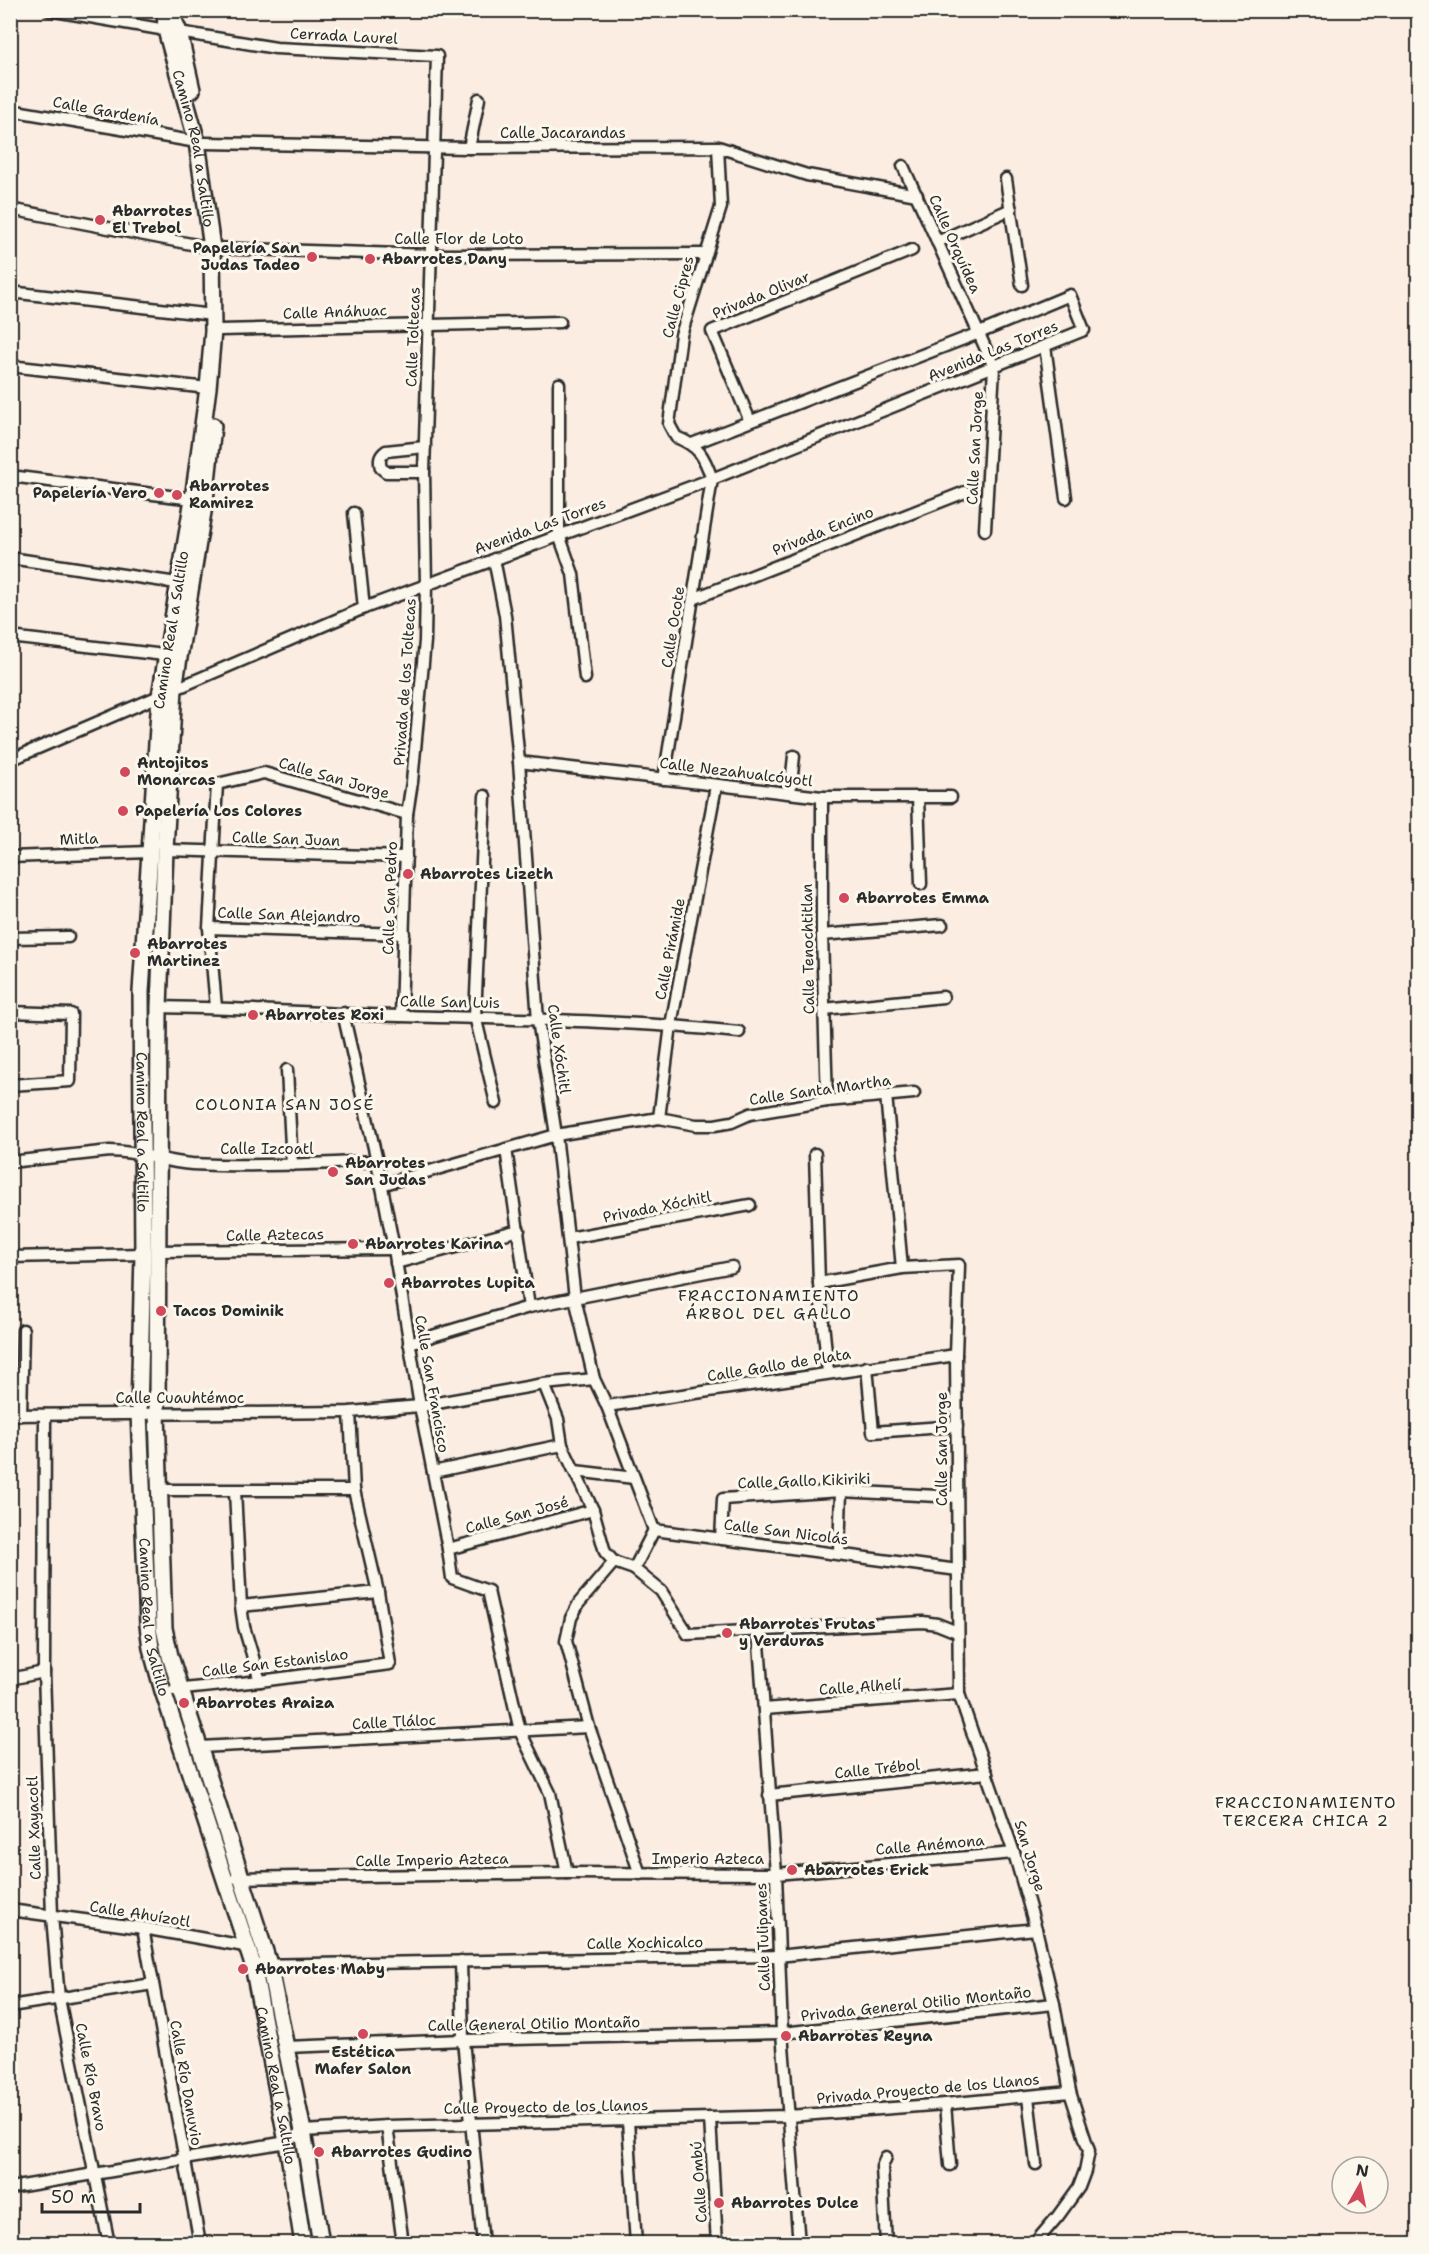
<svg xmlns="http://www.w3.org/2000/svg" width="1429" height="2254" font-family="'Shantell Sans',sans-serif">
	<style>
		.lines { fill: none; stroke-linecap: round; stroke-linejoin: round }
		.street-casing { stroke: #2b2b2b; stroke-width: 15 }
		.secondary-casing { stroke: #2b2b2b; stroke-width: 20 }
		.street { stroke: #fbf7ec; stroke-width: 10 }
		.secondary { stroke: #fbf7ec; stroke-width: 15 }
		.poi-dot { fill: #d1495b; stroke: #fbf7ec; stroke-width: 2 }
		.labels { text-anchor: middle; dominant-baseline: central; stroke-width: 6; stroke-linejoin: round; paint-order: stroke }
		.street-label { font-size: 15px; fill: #2b2b2b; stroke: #fbf7ec }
		.poi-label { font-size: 15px; font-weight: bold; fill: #2b2b2b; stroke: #fbf7ec; text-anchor: start }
		.neighbourhood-label { font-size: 16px; letter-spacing: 1.5px; fill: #2b2b2b; stroke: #fbf7ec }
	</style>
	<rect width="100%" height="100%" fill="#fcede2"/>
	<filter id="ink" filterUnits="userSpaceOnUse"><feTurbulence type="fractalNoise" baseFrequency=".0167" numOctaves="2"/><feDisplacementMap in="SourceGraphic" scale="12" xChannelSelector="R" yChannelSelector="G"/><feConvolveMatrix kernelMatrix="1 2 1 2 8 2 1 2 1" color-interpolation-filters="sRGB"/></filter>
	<g filter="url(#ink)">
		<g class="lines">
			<!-- street casing -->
			<g class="street-casing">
				<g id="street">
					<path d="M 49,10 L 166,30"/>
					<path d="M 179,32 L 276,48 L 437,56 L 424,472 L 426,584 L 425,641 L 412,782 L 407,814 L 401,1016"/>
					<path d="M 10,110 L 197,142"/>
					<path d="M 204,143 L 469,148 L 718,147 L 807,175 L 917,195"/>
					<path d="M 469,148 L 479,99"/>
					<path d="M 903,166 L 994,367 L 985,530"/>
					<path d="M 1006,179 L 1022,285"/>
					<path d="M 10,209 L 212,248 L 431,255 L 705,254"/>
					<path d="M 937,242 L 1011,209"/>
					<path d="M 10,292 L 213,315"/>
					<path d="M 219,330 L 560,322"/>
					<path d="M 1045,346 L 1066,498"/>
					<path d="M 10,366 L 208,388"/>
					<path d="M 559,384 L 559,535 L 573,574 L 585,678"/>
					<path d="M 750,421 L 712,331 L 912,250"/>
					<path d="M 424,472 L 386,472 L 381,468 C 379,461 379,456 386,451 L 425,447"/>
					<path d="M 10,476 L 193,499"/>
					<path d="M 354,513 L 364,608"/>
					<path d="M 10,558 L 177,583"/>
					<path d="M 494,559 L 505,615 L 519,762 L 538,1020 L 556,1135 L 575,1298 L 594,1379 L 607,1406 L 654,1530"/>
					<path d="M 693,599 L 965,492"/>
					<path d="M 10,637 L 173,656"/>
					<path d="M 10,760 L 364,608 L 712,479 L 1084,330 L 1070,295 L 979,333 L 692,444"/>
					<path d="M 519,762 L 822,797 L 951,797"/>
					<path d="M 664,779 L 712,479 C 704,456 699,446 676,437 L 669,424 L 681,335 L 721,207 L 718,147"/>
					<path d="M 790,793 L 794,756"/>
					<path d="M 485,796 L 475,1016 L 496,1103"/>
					<path d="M 822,797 L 822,935 L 827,1101"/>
					<path d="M 918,797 L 921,884"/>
					<path d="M 165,850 L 406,857"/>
					<path d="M 10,857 L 149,852"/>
					<path d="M 209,928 L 404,934"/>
					<path d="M 822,935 L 942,925"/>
					<path d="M 10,938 L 68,937"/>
					<path d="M 159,1007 C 240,1008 320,1014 401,1016 C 514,1019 627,1020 739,1032"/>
					<path d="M 216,1007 L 209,928 L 217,784 L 264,773 L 407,814"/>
					<path d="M 824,1009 L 943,997"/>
					<path d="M 10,1012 L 71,1014 L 70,1081 L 10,1085"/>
					<path d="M 343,1013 L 377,1161 L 394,1249 L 420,1406 L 448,1549 L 452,1578 L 488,1591 L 520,1731 L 550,1793 L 567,1873"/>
					<path d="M 287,1070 L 292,1165"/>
					<path d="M 886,1095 L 902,1268"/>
					<path d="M 659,1118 L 671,1025 L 716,786"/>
					<path d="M 506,1149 L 529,1307"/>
					<path d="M 815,1154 L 819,1283 L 828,1372"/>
					<path d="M 10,1162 L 110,1151 C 138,1151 164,1162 192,1164 C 253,1167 315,1164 377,1161"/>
					<path d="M 381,1185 L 556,1135 L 659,1118 L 696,1125 L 715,1125 L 732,1122 L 750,1114 L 827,1101 L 914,1093"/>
					<path d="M 569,1238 L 750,1205"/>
					<path d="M 157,1251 L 394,1249"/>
					<path d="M 10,1257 L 143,1254"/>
					<path d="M 396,1263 L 519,1230"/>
					<path d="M 819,1283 L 902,1268 L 959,1265 L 956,1355 L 959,1694 L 1014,1853 L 1036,1929 L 1054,2004 L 1070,2092 L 1089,2151 L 1085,2171 L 1079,2187 L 1058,2216 L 1034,2244"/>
					<path d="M 409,1343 L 529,1307 L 732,1267"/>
					<path d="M 867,1367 L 873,1432 L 957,1426"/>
					<path d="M 544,1384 L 558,1419 L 562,1445 L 593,1510 L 605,1552 L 614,1562 L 634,1569 L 661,1591 L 688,1634 L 923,1622 L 937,1624 L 957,1632"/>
					<path d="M 607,1406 L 956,1355"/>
					<path d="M 10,1415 L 350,1412 L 420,1406 L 544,1384 L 594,1379"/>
					<path d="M 21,1415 L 23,1330"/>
					<path d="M 45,1415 L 44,1672 L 52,1916 L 59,1999 L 109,2244"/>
					<path d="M 575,1471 L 634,1478"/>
					<path d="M 433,1472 L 562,1445"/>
					<path d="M 159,1490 L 354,1490"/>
					<path d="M 235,1491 L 241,1606 L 244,1627 L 260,1681"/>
					<path d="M 654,1530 L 958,1570"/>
					<path d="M 721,1539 L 723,1499 L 841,1491 L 957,1497"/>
					<path d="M 448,1549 L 593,1510"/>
					<path d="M 839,1554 L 841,1491"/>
					<path d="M 614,1562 L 579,1603 L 571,1618 L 566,1641 L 589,1727 L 640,1874"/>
					<path d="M 634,1569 L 654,1530"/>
					<path d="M 241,1606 L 378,1592"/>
					<path d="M 758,1630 L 776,1874 L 782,2033 L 799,2244"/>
					<path d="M 10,1679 L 44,1672"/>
					<path d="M 174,1690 L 260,1681 L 390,1664 L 378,1592 L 354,1490 L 350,1412"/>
					<path d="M 764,1709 L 959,1694"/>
					<path d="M 200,1747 L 589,1727"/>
					<path d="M 769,1795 L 987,1773"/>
					<path d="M 236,1878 L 567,1873 L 776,1874 L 1014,1853"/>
					<path d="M 10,1910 L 143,1928 L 250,1947"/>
					<path d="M 143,1928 L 200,2244"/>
					<path d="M 461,1961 L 463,2040 L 483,2244"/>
					<path d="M 253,1965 L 778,1956 L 1036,1929"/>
					<path d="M 10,2006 L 153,1984"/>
					<path d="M 286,2047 L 463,2040 L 782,2033 L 1054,2004"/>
					<path d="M 1028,2097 L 1036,2164"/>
					<path d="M 945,2104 L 950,2165"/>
					<path d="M 710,2118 L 717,2244"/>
					<path d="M 628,2121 L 636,2244"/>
					<path d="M 387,2126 L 403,2244"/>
					<path d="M 10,2188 L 287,2142 L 303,2131 L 387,2126 L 789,2116 L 945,2104 L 1070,2092"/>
					<path d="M 886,2244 L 882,2167 L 886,2157"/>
				</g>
			</g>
			<!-- secondary casing -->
			<g class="secondary-casing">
				<g id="secondary">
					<path id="s1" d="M 165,10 L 166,30 L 197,142 L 212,248 L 213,331 L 208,388 L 193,499 L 160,696 L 141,992 L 143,1254 L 139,1413 L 148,1625 L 151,1648 L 163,1691 L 253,1965 L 287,2142 L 303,2244"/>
					<path d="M 170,10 L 179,32 L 192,90"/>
					<path d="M 213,426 L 205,500 L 174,688 L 165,850 L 159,1007 L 157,1413 L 164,1628 L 170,1656 L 269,1964 L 303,2131 L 321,2244"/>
				</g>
			</g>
			<!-- street -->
			<use href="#street" class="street"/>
			<!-- secondary -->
			<use href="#secondary" class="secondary"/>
		</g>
	</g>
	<!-- markers -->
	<g class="poi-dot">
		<circle cx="100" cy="220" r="6"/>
		<circle cx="312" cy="257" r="6"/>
		<circle cx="370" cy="259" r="6"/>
		<circle cx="159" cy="493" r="6"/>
		<circle cx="177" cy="495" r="6"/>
		<circle cx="125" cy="772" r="6"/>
		<circle cx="123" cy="811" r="6"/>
		<circle cx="408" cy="874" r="6"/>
		<circle cx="844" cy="898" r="6"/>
		<circle cx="135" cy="953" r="6"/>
		<circle cx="253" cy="1015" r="6"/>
		<circle cx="333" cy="1172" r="6"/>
		<circle cx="353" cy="1244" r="6"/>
		<circle cx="389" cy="1283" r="6"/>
		<circle cx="161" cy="1311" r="6"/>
		<circle cx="727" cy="1633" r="6"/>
		<circle cx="184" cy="1703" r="6"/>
		<circle cx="792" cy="1870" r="6"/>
		<circle cx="243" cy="1969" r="6"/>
		<circle cx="363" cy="2034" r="6"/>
		<circle cx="786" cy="2036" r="6"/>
		<circle cx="319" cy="2152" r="6"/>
		<circle cx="719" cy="2203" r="6"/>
	</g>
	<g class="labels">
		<!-- street labels -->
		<g class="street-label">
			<text transform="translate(344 36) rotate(3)">Cerrada Laurel</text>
			<text transform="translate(106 111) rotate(10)">Calle Gardenía</text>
			<text x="563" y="133">Calle Jacarandas</text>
			<text stroke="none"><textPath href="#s1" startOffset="142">Camino Real a Saltillo</textPath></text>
			<text x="459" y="239">Calle Flor de Loto</text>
			<text transform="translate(955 244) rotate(66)">Calle Orquídea</text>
			<text transform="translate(761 295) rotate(-22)">Privada Olivar</text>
			<text transform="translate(678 297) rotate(-75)">Calle Cipres</text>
			<text transform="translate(335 312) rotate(-2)">Calle Anáhuac</text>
			<text transform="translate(413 337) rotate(-88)">Calle Toltecas</text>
			<text transform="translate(993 351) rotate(-22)">Avenida Las Torres</text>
			<text transform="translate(975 448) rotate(-87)">Calle San Jorge</text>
			<text transform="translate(540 526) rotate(-20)">Avenida Las Torres</text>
			<text transform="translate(823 531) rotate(-22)">Privada Encino</text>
			<text transform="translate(673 627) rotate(-81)">Calle Ocote</text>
			<text transform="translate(171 630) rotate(-81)">Camino Real a Saltillo</text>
			<text transform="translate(405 682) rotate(-86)">Privada de los Toltecas</text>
			<text transform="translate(736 772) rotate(7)">Calle Nezahualcóyotl</text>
			<text transform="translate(334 778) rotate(16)">Calle San Jorge</text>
			<text transform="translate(79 839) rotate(-2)">Mitla</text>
			<text transform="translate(286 839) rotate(2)">Calle San Juan</text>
			<text transform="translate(390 898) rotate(-88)">Calle San Pedro</text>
			<text transform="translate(289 915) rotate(2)">Calle San Alejandro</text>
			<text transform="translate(670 949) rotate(-79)">Calle Pirámide</text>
			<text transform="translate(808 949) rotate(-91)">Calle Tenochtitlan</text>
			<text transform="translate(450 1002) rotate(1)">Calle San Luis</text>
			<text transform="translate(559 1049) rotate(82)">Calle Xóchitl</text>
			<text transform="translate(820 1090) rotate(-8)">Calle Santa Martha</text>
			<text stroke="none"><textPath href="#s1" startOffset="1132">Camino Real a Saltillo</textPath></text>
			<text x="267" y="1149">Calle Izcoatl</text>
			<text transform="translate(657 1207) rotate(-11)">Privada Xóchitl</text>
			<text transform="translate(275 1235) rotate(-1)">Calle Aztecas</text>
			<text transform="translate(779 1365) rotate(-9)">Calle Gallo de Plata</text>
			<text transform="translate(432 1384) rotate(80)">Calle San Francisco</text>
			<text x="180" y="1398">Calle Cuauhtémoc</text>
			<text transform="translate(942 1449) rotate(-90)">Calle San Jorge</text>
			<text transform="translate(804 1481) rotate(-2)">Calle Gallo Kikiriki</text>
			<text transform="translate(517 1515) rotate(-15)">Calle San José</text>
			<text transform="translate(786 1532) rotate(7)">Calle San Nicolás</text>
			<text stroke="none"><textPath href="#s1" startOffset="1618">Camino Real a Saltillo</textPath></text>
			<text transform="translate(275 1663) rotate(-7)">Calle San Estanislao</text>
			<text transform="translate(860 1687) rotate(-4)">Calle Alhelí</text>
			<text transform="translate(394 1722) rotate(-3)">Calle Tláloc</text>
			<text transform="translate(877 1769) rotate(-6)">Calle Trébol</text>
			<text transform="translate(34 1828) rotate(-92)">Calle Xayacotl</text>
			<text transform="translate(930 1845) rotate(-5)">Calle Anémona</text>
			<text transform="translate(1030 1856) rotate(73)">San Jorge</text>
			<text x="708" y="1859">Imperio Azteca</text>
			<text transform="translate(432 1860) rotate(-1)">Calle Imperio Azteca</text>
			<text transform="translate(140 1914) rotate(9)">Calle Ahuízotl</text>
			<text transform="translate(763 1937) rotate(-92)">Calle Tulipanes</text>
			<text transform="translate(645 1943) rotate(-1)">Calle Xochicalco</text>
			<text transform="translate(916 2004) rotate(-6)">Privada General Otilio Montaño</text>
			<text transform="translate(534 2024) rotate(-1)">Calle General Otilio Montaño</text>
			<text transform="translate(91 2077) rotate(79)">Calle Río Bravo</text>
			<text transform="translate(186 2083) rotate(80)">Calle Río Danuvio</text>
			<text stroke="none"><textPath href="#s1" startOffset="2104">Camino Real a Saltillo</textPath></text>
			<text transform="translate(928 2089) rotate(-5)">Privada Proyecto de los Llanos</text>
			<text transform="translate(546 2107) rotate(-1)">Calle Proyecto de los Llanos</text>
			<text transform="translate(699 2182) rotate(-94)">Calle Ombú</text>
		</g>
		<!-- poi labels -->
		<g class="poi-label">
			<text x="112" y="211">Abarrotes<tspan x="112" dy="17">El Trebol</tspan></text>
			<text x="300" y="248" text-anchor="end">Papelería San<tspan x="300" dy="17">Judas Tadeo</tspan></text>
			<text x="382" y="259">Abarrotes Dany</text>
			<text x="189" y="486">Abarrotes<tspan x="189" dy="17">Ramirez</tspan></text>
			<text x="147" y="493" text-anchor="end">Papelería Vero</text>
			<text x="137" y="763">Antojitos<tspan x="137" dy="17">Monarcas</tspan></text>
			<text x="135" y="811">Papelería Los Colores</text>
			<text x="420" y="874">Abarrotes Lizeth</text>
			<text x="856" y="898">Abarrotes Emma</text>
			<text x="147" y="944">Abarrotes<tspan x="147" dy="17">Martinez</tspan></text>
			<text x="265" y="1015">Abarrotes Roxi</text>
			<text x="345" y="1163">Abarrotes<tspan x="345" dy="17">San Judas</tspan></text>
			<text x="365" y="1244">Abarrotes Karina</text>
			<text x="401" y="1283">Abarrotes Lupita</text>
			<text x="173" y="1311">Tacos Dominik</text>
			<text x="739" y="1624">Abarrotes Frutas<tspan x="739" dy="17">y Verduras</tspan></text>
			<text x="196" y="1703">Abarrotes Araiza</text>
			<text x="804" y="1870">Abarrotes Erick</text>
			<text x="255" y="1969">Abarrotes Maby</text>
			<text x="798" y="2036">Abarrotes Reyna</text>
			<text x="363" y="2052" text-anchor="middle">Estética<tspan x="363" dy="17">Mafer Salon</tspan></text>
			<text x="331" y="2152">Abarrotes Gudino</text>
			<text x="731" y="2203">Abarrotes Dulce</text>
		</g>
		<!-- neighbourhood labels -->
		<g class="neighbourhood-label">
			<text x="285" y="1104">COLONIA SAN JOSÉ</text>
			<text x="769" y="1295">FRACCIONAMIENTO<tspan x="769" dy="18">ÁRBOL DEL GALLO</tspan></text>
			<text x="1306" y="1802">FRACCIONAMIENTO<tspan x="1306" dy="18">TERCERA CHICA 2</tspan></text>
		</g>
	</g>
	<!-- margin -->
	<rect width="1429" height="2254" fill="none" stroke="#fbf7ec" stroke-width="36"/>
	<rect x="18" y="18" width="1393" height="2218" fill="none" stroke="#2b2b2b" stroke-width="2" filter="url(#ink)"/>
	<!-- north arrow -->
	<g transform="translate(1360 2185) rotate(9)"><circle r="28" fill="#fbf7ec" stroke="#a8a59f" stroke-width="1.5"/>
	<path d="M0-4.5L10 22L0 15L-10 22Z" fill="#d1495b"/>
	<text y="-9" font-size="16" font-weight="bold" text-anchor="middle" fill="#2b2b2b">N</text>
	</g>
	<!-- scale -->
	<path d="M42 2203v9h98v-9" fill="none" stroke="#2b2b2b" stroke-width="3"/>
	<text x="51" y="2203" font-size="18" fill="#2b2b2b" stroke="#fbf7ec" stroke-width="4.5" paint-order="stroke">50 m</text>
</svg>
